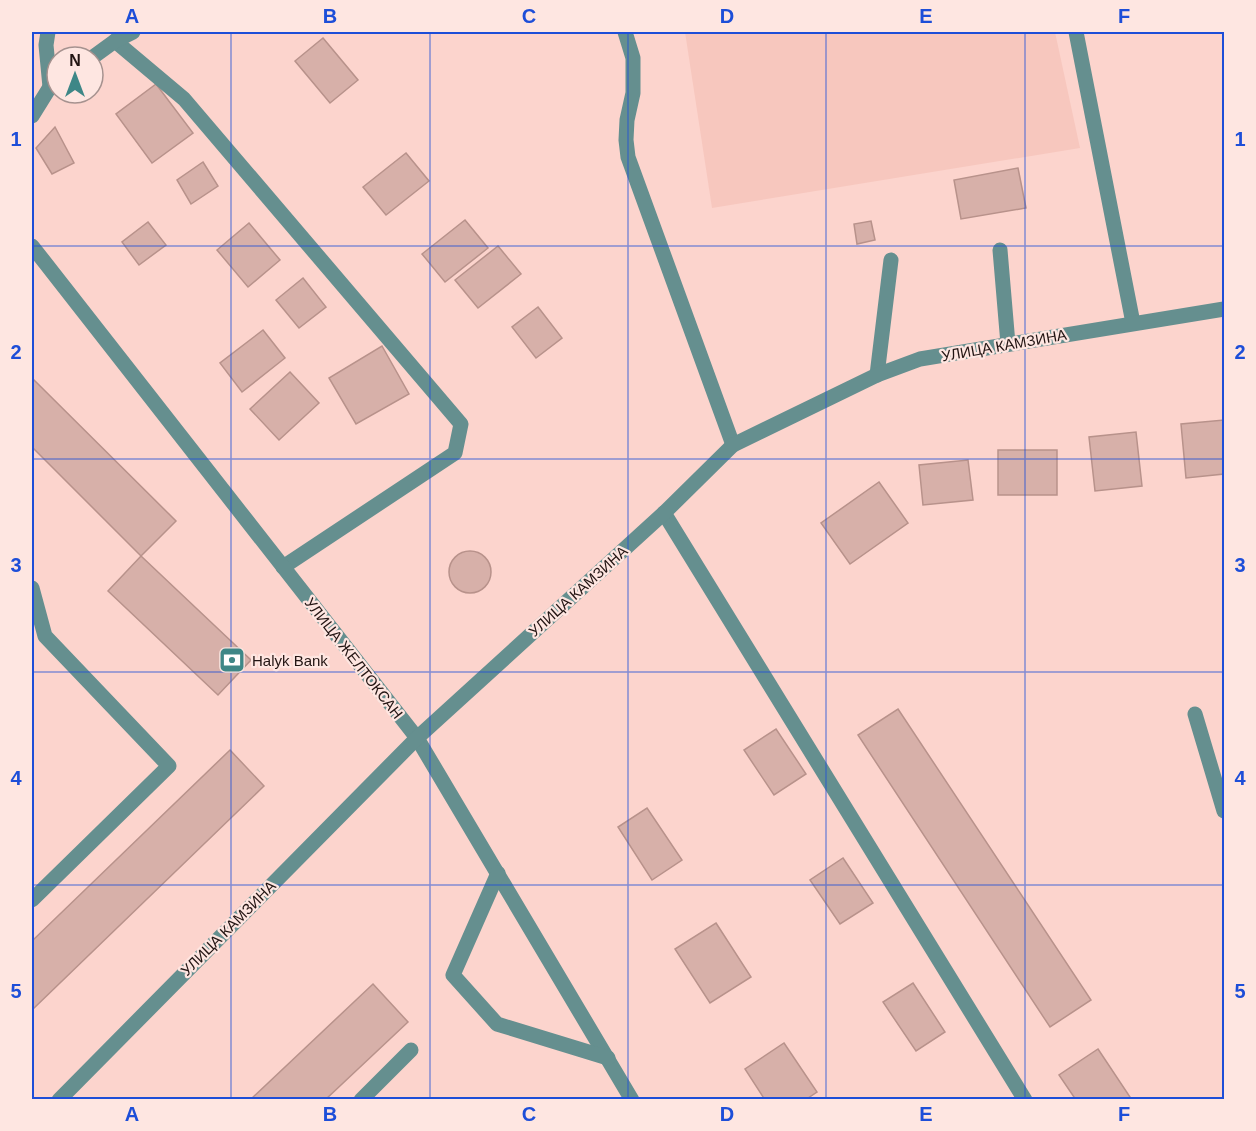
<svg xmlns="http://www.w3.org/2000/svg" width="1256" height="1131" font-family="Helvetica,sans-serif">
	<style>
		.built { fill: #f7c7be }
		.building { fill: #d7b0a9; stroke: #b8928b; stroke-width: 1.5 }
		.lines { fill: none; stroke-linecap: round; stroke-linejoin: round }
		.minor { stroke: #658f8f; stroke-width: 15 }
		.grid { fill: none; stroke: #1d4ed8; stroke-width: 1.5; stroke-opacity: 0.55 }
		.labels { text-anchor: middle; dominant-baseline: central; stroke-width: 4.5; stroke-linejoin: round; paint-order: stroke }
		.street-label { font-size: 15px; fill: #231513; stroke: #fee6e1 }
		.poi-label { font-size: 15px; fill: #231513; stroke: #fee6e1; text-anchor: start }
		.neatline { fill: none; stroke: #1d4ed8; stroke-width: 2 }
		.grid-label { font-size: 20px; text-anchor: middle; font-weight: bold; fill: #1d4ed8 }
	</style>
	<rect width="100%" height="100%" fill="#fcd4cd"/>
	<!-- built -->
	<path class="built" d="M 685,32 L 1055,32 L 1080,148 L 712,208 Z"/>
	<!-- building -->
	<g class="building">
		<path d="M 323,38 L 358,80 L 330,103 L 295,61 Z"/>
		<path d="M 156,84 L 193,133 L 152,163 L 116,114 Z"/>
		<path d="M 55,127 L 74,163 L 52,174 L 36,148 Z"/>
		<path d="M 406,153 L 429,181 L 386,215 L 363,187 Z"/>
		<path d="M 203,162 L 218,186 L 191,204 L 177,180 Z"/>
		<path d="M 1018,168 L 1026,208 L 961,219 L 954,180 Z"/>
		<path d="M 465,220 L 488,248 L 445,282 L 422,254 Z"/>
		<path d="M 871,221 L 875,240 L 857,244 L 854,224 Z"/>
		<path d="M 148,222 L 166,245 L 139,265 L 122,242 Z"/>
		<path d="M 249,223 L 280,260 L 248,287 L 217,250 Z"/>
		<path d="M 498,246 L 521,274 L 478,308 L 455,280 Z"/>
		<path d="M 303,278 L 326,307 L 299,328 L 276,300 Z"/>
		<path d="M 538,307 L 562,338 L 536,358 L 512,327 Z"/>
		<path d="M 263,330 L 285,358 L 242,392 L 220,363 Z"/>
		<path d="M 382,346 L 409,394 L 356,424 L 329,378 Z"/>
		<path d="M 290,372 L 319,403 L 279,440 L 250,409 Z"/>
		<path d="M 32,378 L 176,521 L 141,556 L 32,447 Z"/>
		<path d="M 1224,420 L 1224,474 L 1186,478 L 1181,424 Z"/>
		<path d="M 1136,432 L 1142,486 L 1095,491 L 1089,437 Z"/>
		<rect x="998" y="450" width="59" height="45"/>
		<path d="M 968,460 L 973,500 L 923,505 L 919,465 Z"/>
		<path d="M 879,482 L 908,523 L 850,564 L 821,523 Z"/>
		<circle cx="470" cy="572" r="21"/>
		<path d="M 141,556 L 251,660 L 218,695 L 108,591 Z"/>
		<path d="M 898,709 L 1091,1000 L 1050,1027 L 858,735 Z"/>
		<path d="M 776,729 L 806,774 L 774,795 L 744,750 Z"/>
		<path d="M 230,750 L 264,786 L 32,1010 L 32,941 Z"/>
		<path d="M 647,808 L 682,860 L 652,880 L 618,827 Z"/>
		<path d="M 843,858 L 873,903 L 840,924 L 810,880 Z"/>
		<path d="M 716,923 L 751,977 L 710,1003 L 675,949 Z"/>
		<path d="M 913,983 L 945,1032 L 916,1051 L 883,1002 Z"/>
		<path d="M 373,984 L 408,1022 L 325,1100 L 250,1100 Z"/>
		<path d="M 784,1043 L 817,1092 L 805,1100 L 765,1100 L 745,1069 Z"/>
		<path d="M 1098,1049 L 1132,1100 L 1076,1100 L 1059,1075 Z"/>
	</g>
	<g class="lines">
		<!-- minor -->
		<g class="minor">
			<path d="M 48,32 L 46,45 L 50,87"/>
			<path d="M 625,32 L 633,58 L 633,93 L 627,120 L 626,140 L 628,157 L 733,445"/>
			<path d="M 1076,32 L 1133,323"/>
			<path d="M 115,41 L 184,99 L 461,424 L 455,453 L 283,567"/>
			<path d="M 93,57 L 115,41 L 133,32"/>
			<path d="M 32,116 L 50,87 L 57,82"/>
			<path d="M 32,246 L 417,738 L 632,1100"/>
			<path d="M 1000,250 L 1008,344"/>
			<path d="M 877,375 L 891,260"/>
			<path d="M 664,513 L 1025,1100"/>
			<path d="M 32,588 L 45,636 L 169,766 L 32,900"/>
			<path d="M 1195,714 L 1224,811"/>
			<path d="M 498,873 L 453,975 L 497,1024 L 608,1058"/>
			<path d="M 59,1100 L 417,738 L 664,513 L 733,445 L 877,375 L 920,359 L 1224,309"/>
			<path d="M 361,1100 L 411,1050"/>
		</g>
	</g>
	<!-- grid -->
	<path class="grid" d="M 231,32 L 231,1100M 430,32 L 430,1100M 628,32 L 628,1100M 826,32 L 826,1100M 1025,32 L 1025,1100M 32,246 L 1224,246M 32,459 L 1224,459M 32,672 L 1224,672M 32,885 L 1224,885"/>
	<!-- icons -->
	<defs>
		<g id="bank-square" transform="scale(1.35)"><rect x="-9" y="-9" width="18" height="18" rx="4" fill="#3e8787" stroke="#fee6e1"/><path d="M-6-4H6V4H-6ZM0-2.3a2.3 2.3 0 1 0 0 4.6a2.3 2.3 0 1 0 0-4.6Z" fill="#fff"/></g>
	</defs>
	<g fill-rule="evenodd">
		<use href="#bank-square" x="232" y="660"/>
	</g>
	<g class="labels">
		<!-- street labels -->
		<g class="street-label">
			<text transform="translate(1004 345) rotate(-10)">УЛИЦА КАМЗИНА</text>
			<text transform="translate(578 591) rotate(-42)">УЛИЦА КАМЗИНА</text>
			<text transform="translate(354 658) rotate(52)">УЛИЦА ЖЕЛТОКСАН</text>
			<text transform="translate(228 928) rotate(-45)">УЛИЦА КАМЗИНА</text>
		</g>
		<!-- poi labels -->
		<g class="poi-label">
			<text x="252" y="660">Halyk Bank</text>
		</g>
	</g>
	<!-- border -->
	<rect width="1256" height="1131" fill="none" stroke="#fee6e1" stroke-width="66"/>
	<!-- north arrow -->
	<g transform="translate(75 75)"><circle r="28" fill="#fee6e1" stroke="#a6928f" stroke-width="1.5"/>
	<path d="M0-4.5L10 22L0 15L-10 22Z" fill="#3e8787"/>
	<text y="-9" font-size="16" font-weight="bold" text-anchor="middle" fill="#231513">N</text>
	</g>
	<rect x="33" y="33" width="1190" height="1065" class="neatline"/>
	<g class="grid-label">
		<text x="132" y="23">A</text>
		<text x="330" y="23">B</text>
		<text x="529" y="23">C</text>
		<text x="727" y="23">D</text>
		<text x="926" y="23">E</text>
		<text x="1124" y="23">F</text>
		<text x="16" y="146">1</text>
		<text x="1240" y="146">1</text>
		<text x="16" y="359">2</text>
		<text x="1240" y="359">2</text>
		<text x="16" y="572">3</text>
		<text x="1240" y="572">3</text>
		<text x="16" y="785">4</text>
		<text x="1240" y="785">4</text>
		<text x="16" y="998">5</text>
		<text x="1240" y="998">5</text>
		<text x="132" y="1121">A</text>
		<text x="330" y="1121">B</text>
		<text x="529" y="1121">C</text>
		<text x="727" y="1121">D</text>
		<text x="926" y="1121">E</text>
		<text x="1124" y="1121">F</text>
	</g>
</svg>
